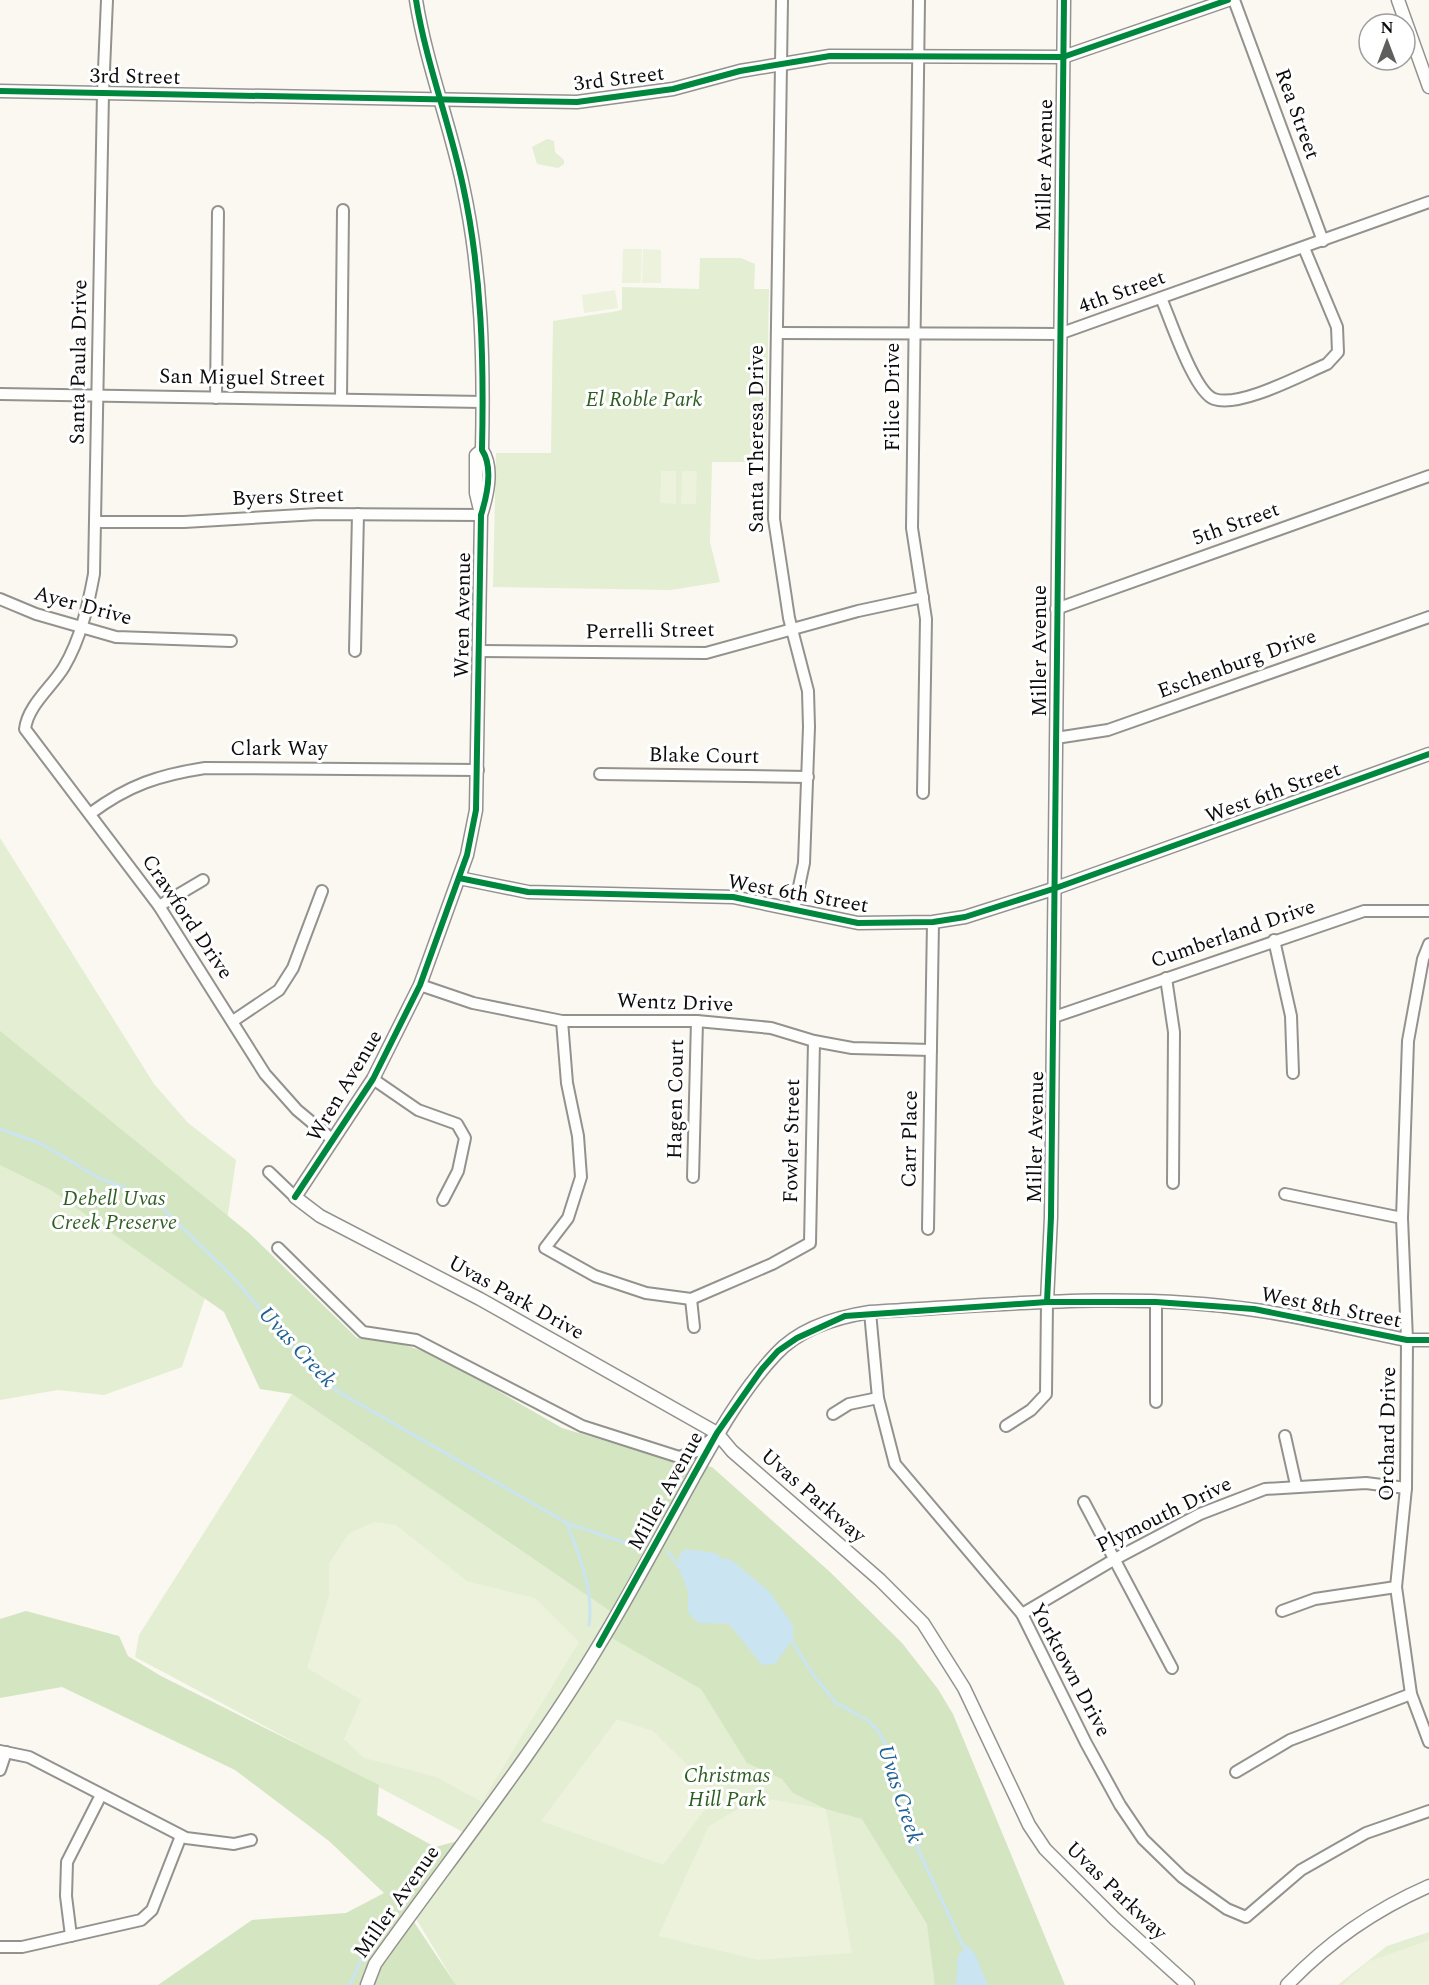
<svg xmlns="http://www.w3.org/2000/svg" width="1429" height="1985" font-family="Spectral,serif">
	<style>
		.green { fill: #e3eed2 }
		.forest { fill: #d4e5c1 }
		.pitch { fill: #ecf2dc }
		.water { fill: #cae4f1 }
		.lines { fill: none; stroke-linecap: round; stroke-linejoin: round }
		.stream { stroke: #cae4f1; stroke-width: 3 }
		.minor-casing { stroke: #93928f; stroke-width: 14 }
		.tertiary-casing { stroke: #93928f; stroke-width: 15 }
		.minor { stroke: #fefefd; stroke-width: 10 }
		.tertiary { stroke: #fefefd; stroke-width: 12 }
		.cycleway-casing { stroke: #fff; stroke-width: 10 }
		.cycleway { stroke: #00873e; stroke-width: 6 }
		.labels { text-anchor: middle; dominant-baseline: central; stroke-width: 6; stroke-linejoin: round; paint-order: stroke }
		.street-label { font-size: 21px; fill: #0c0c0c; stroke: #fff }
		.park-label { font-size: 21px; font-style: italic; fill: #2e5f22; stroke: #fff }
		.water-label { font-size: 22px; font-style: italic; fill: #1f6195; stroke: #fff }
	</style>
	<rect width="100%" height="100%" fill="#faf8f1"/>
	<!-- green -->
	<g class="green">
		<path d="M 547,139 L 554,141 L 555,152 L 564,160 L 564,164 L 558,168 L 537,164 L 532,147 Z"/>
		<path d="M 700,258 L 741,258 L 755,264 L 754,289 L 769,289 L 766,462 L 712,462 L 710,542 L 720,582 L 671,590 L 493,587 L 496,453 L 551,453 L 553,321 L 618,311 L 622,309 L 622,287 L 699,289 Z"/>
		<path d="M 0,838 L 154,1084 L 188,1123 L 236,1160 L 224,1241 L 182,1367 L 104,1395 L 58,1390 L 0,1400 Z"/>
		<path d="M 292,1394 L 623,1620 L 1064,1985 L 456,1985 L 415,1917 L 476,1839 L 135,1657 L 139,1635 Z"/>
		<path d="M 1429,1932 L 1429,1985 L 1338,1985 L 1387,1946 Z"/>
	</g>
	<!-- forest -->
	<g class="forest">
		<path d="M 0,1031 L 249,1233 L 357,1338 L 398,1343 L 438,1356 L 562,1428 L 680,1463 L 712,1467 L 830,1572 L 902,1643 L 938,1689 L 953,1714 L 1065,1985 L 935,1985 L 927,1924 L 862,1819 L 826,1809 L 793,1793 L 782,1779 L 747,1763 L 701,1689 L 612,1638 L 623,1620 L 292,1394 L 260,1389 L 224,1312 L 51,1190 L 0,1165 Z"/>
		<path d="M 26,1611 L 119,1636 L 128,1656 L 161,1676 L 379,1785 L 377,1815 L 435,1847 L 458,1841 L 406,1910 L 456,1985 L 158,1985 L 252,1920 L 346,1913 L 384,1893 L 329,1841 L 235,1770 L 62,1687 L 0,1698 L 0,1619 Z"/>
	</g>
	<!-- pitch -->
	<g class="pitch">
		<path d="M 623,249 L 642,249 L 641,283 L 622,283 Z"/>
		<path d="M 643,249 L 661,250 L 661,283 L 642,283 Z"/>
		<path d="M 615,290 L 618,308 L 584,313 L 582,295 Z"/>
		<path d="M 661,471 L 676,471 L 676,504 L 660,503 Z"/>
		<path d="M 682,471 L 697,471 L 696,504 L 681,504 Z"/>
		<path d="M 374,1522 L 396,1525 L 467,1581 L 535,1598 L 579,1642 L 482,1802 L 436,1777 L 364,1758 L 344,1739 L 361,1700 L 307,1668 L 329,1595 L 329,1563 L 349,1533 Z"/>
		<path d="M 617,1719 L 653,1731 L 717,1794 L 663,1865 L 541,1821 Z"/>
		<path d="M 758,1797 L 826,1809 L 852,1953 L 758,1960 L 658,1936 L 709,1826 Z"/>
		<path d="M 1429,1940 L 1429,1985 L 1342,1985 L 1367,1962 Z"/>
	</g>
	<!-- water -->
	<g class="water">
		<path d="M 686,1549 L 716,1553 L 722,1559 L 730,1559 L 769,1591 L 793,1625 L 793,1639 L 775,1664 L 762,1665 L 729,1624 L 698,1623 L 688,1612 L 688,1591 L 679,1569 L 679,1555 Z"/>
		<path d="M 967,1945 L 975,1954 L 988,1985 L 956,1985 L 958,1956 Z"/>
	</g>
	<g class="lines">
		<!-- stream -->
		<g class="stream">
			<path d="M 0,1129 L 42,1144 L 97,1177 L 154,1200 L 232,1276 L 310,1368 L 337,1391 L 567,1523 L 623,1542 L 646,1538 L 651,1540"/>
			<path d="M 567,1523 C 579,1556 594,1590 589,1625"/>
			<path d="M 668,1552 L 680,1568"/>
			<path d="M 791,1639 L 812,1673 L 836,1703 L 869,1721 L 879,1732 L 893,1758 L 918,1849 L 966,1952"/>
			<path d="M 350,1985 L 361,1960"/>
		</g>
		<!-- minor casing -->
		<g class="minor-casing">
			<g id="minor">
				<path d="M 107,0 L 103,93 L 94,574 C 88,606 81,638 64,667 C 52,687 28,705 25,729 L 159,906 L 265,1074 L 297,1110 L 333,1140"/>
				<path d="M 782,0 L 774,519 L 789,618 L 808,691 L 809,727 L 804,863 L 794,910"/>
				<path d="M 919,0 L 912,528 L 926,619 L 923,793"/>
				<path d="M 1234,0 L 1323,241"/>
				<path d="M 1161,298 C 1170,318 1194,392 1214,399 C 1240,408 1301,375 1327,364 L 1338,352 L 1337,327 L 1304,248"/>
				<path d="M 777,333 L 1059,334 L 1429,202"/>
				<path d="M 0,394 L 483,402"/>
				<path d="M 216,398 L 218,212"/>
				<path d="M 341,399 L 343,210"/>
				<path d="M 97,522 L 184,522 L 318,514 L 481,515"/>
				<path d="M 0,599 L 36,614 L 116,637 L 231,641"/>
				<path d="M 1056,609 L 1429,476"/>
				<path d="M 355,651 L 358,514"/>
				<path d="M 479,651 L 706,653 L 858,611 L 923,597"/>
				<path d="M 1056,738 L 1108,730 L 1429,617"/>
				<path d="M 600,774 L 808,777"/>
				<path d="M 91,813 C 129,785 159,775 205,768 L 478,770"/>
				<path d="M 159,906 L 203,880"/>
				<path d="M 1274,940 L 1291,1016 L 1293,1073"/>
				<path d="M 1429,944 L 1423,959 L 1408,1041 L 1402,1218 L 1407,1340 L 1406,1488 L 1396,1587 L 1411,1694 L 1429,1742"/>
				<path d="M 1166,978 L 1174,1032 L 1173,1183"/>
				<path d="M 420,985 L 473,1003 L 562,1021 L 697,1021 L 771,1028 L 814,1041 L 852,1048 L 931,1050"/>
				<path d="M 1054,1017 L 1364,911 L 1429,911"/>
				<path d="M 233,1021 L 279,990 L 293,968 L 322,891"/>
				<path d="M 562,1021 L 567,1083 L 578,1136 L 581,1177 L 568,1218 L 545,1248 L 595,1276 L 646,1293 L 691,1299 L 772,1264 L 810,1243 L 814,1041"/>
				<path d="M 373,1079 L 418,1110 L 457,1124 L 465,1138 L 458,1171 L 443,1200"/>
				<path d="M 269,1172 L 295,1197"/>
				<path d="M 693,1177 L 697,1021"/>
				<path d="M 1285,1194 L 1402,1218"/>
				<path d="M 928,1229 L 933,922"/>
				<path d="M 278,1248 L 363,1332 L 416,1340 L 582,1426 L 679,1457 L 697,1451 L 715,1436"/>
				<path d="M 691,1299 L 694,1327"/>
				<path d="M 1156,1302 L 1156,1402"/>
				<path d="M 870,1312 L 878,1398 L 895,1464 L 1022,1614 L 1086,1743 L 1120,1805 L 1143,1839 L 1182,1877 L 1227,1909 L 1246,1917 L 1301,1870 L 1366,1833 L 1429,1811"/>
				<path d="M 833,1414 L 849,1404 L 878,1398"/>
				<path d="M 1006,1426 L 1031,1410 L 1046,1394 L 1047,1302"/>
				<path d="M 1285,1436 L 1296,1485"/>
				<path d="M 1084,1502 L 1172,1668"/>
				<path d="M 1282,1611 L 1315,1599 L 1396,1587"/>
				<path d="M 1022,1614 L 1115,1559 L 1200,1514 L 1265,1489 L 1366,1483 L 1406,1488"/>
				<path d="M 0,1751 L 29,1757 L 186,1838 L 234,1844 L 251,1840"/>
				<path d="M 0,1770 L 6,1752"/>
				<path d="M 1236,1772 L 1290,1740 L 1411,1694"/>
				<path d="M 71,1936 L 66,1896 L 67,1862 L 101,1795"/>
				<path d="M 0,1947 L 22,1947 L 141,1920 L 152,1910 L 181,1836"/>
			</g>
		</g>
		<!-- tertiary casing -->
		<g class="tertiary-casing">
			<g id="tertiary">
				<path d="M 416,0 C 426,63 450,124 463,186 C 482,274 484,361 482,450 C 494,468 487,496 481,515 L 476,810 L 467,855 L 420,985 L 373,1079 L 295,1197 L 320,1216 L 480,1299 L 717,1433 L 732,1451 L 880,1580 L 923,1623 L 964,1688 L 1029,1825 L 1045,1849 L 1115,1919 L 1188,1985"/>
				<path d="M 1398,0 L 1429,87"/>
				<path d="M 0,91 L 577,102 L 673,89 L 740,71 L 830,56 L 1063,57 L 1228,0"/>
				<path d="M 481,514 L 476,493 L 476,455 L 482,450"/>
				<path d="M 459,878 L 528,892 L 733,897 L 858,923 L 933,922 L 965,917 L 1053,889 L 1429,754"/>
				<path d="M 1047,1302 L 1051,1217 L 1064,0"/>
				<path d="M 367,1985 L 375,1964 C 451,1857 535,1753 602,1640 C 634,1587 663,1532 693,1478 C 717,1435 742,1390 776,1354 C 799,1329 837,1317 870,1312 C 997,1305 1129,1291 1255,1310 C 1306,1317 1356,1330 1407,1340 L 1429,1340"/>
				<path d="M 1287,1985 C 1328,1942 1374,1910 1429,1886"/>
			</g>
		</g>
		<!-- minor -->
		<use href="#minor" class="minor"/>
		<!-- tertiary -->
		<use href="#tertiary" class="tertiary"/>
		<!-- cycleway casing -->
		<g class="cycleway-casing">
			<g id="cycleway">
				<path d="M 0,91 L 577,102 L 673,89 L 740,71 L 830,56 L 1063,57 L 1228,0"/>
				<path d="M 459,878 L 528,892 L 733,897 L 858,923 L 933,922 L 965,917 L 1053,889 L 1429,754"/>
				<path d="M 295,1197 L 373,1079 L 420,985 L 467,855 L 476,810 L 481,515 C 487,496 494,468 482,450 C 484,361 482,274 463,186 C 450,124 426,63 416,0"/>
				<path d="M 1047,1302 L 1051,1217 L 1064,0"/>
				<path d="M 599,1645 L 717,1433 L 762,1369 L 778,1351 L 797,1338 L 845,1316 L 1047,1302 L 1156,1302 L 1254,1309 L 1407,1340 L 1429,1340"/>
			</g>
		</g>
		<!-- cycleway -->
		<use href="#cycleway" class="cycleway"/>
	</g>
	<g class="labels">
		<!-- street labels -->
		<g class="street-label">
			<text transform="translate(135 77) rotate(1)">3rd Street</text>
			<text transform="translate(619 79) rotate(-7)">3rd Street</text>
			<text transform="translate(1297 114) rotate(70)">Rea Street</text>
			<text transform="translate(1045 165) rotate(-89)">Miller Avenue</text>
			<text transform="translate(1122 292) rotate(-20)">4th Street</text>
			<text transform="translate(79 362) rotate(-89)">Santa Paula Drive</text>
			<text transform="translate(242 378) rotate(1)">San Miguel Street</text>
			<text transform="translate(893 397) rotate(-90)">Filice Drive</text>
			<text transform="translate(757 439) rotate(-90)">Santa Theresa Drive</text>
			<text transform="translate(288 497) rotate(-2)">Byers Street</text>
			<text transform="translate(1236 524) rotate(-20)">5th Street</text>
			<text transform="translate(83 606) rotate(15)">Ayer Drive</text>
			<text transform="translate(463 615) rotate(-89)">Wren Avenue</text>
			<text transform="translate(650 631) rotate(-1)">Perrelli Street</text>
			<text transform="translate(1040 651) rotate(-90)">Miller Avenue</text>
			<text transform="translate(1237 664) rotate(-20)">Eschenburg Drive</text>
			<text x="279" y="749">Clark Way</text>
			<text transform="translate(704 756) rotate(1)">Blake Court</text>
			<text transform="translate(1273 793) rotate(-20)">West 6th Street</text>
			<text transform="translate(798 894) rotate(10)">West 6th Street</text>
			<text transform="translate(187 917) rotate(56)">Crawford Drive</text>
			<text transform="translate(1233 934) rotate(-19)">Cumberland Drive</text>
			<text transform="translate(675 1003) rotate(2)">Wentz Drive</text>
			<text transform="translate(345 1086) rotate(-59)">Wren Avenue</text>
			<text transform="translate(676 1099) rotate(-89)">Hagen Court</text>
			<text transform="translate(1036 1137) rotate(-89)">Miller Avenue</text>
			<text transform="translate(910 1139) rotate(-89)">Carr Place</text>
			<text transform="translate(792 1141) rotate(-89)">Fowler Street</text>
			<text transform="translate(516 1298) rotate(29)">Uvas Park Drive</text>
			<text transform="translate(1331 1308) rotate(11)">West 8th Street</text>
			<text transform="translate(1388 1434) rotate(-89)">Orchard Drive</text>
			<text transform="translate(666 1491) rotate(-61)">Miller Avenue</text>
			<text transform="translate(813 1496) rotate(41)">Uvas Parkway</text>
			<text transform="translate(1164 1515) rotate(-26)">Plymouth Drive</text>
			<text transform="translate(1070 1670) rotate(62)">Yorktown Drive</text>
			<text transform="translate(1116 1891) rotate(44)">Uvas Parkway</text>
			<text transform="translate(397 1902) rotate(-55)">Miller Avenue</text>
		</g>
		<!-- park labels -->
		<g class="park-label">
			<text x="644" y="400">El Roble Park</text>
			<text x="114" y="1199">Debell Uvas<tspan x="114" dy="24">Creek Preserve</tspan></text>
			<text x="727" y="1776">Christmas<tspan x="727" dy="24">Hill Park</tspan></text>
		</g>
		<!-- water labels -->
		<g class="water-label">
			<text transform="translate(297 1347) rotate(47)">Uvas Creek</text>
			<text transform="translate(900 1794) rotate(72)">Uvas Creek</text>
		</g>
	</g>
	<!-- north arrow -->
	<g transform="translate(1387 42)"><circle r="28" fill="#ffffff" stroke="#9e9e9e" stroke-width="1.5"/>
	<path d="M0-4.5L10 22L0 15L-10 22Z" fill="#5f5f5c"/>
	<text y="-9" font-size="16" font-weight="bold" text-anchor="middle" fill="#0c0c0c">N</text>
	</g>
</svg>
